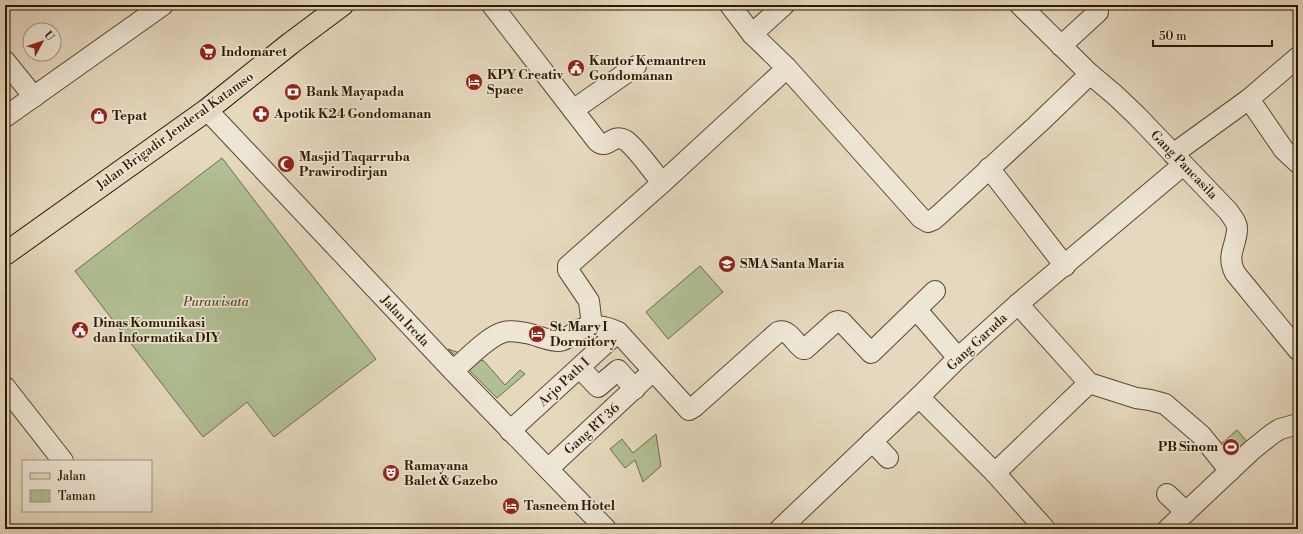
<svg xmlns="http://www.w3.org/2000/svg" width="1303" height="534" font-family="'Libre Bodoni',serif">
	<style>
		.green { fill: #b1bf94; stroke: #6e6c4a }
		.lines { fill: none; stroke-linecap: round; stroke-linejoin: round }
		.minor-casing { stroke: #5a4930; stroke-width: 22 }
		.major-casing { stroke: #2c1900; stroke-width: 24 }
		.minor { stroke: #eee6d5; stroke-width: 20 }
		.major { stroke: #e5d8be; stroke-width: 22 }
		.labels { text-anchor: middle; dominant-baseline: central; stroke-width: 3.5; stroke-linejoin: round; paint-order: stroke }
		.poi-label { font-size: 13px; font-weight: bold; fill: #2c1900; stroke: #eee6d5; text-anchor: start }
		.street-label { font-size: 13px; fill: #2c1900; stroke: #eee6d5 }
		.park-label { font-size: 13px; font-style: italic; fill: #544b2c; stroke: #eee6d5 }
	</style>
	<rect width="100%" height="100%" fill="#e5d8be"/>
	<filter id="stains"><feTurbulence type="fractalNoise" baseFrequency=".005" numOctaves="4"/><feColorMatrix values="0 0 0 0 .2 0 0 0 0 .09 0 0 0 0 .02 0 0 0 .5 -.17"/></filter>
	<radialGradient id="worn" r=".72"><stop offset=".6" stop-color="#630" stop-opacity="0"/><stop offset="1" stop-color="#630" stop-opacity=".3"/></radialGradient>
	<!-- green -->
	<g class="green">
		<path d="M 222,158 L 376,359 L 274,437 L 247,402 L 203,437 L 75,271 Z"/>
		<path d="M 700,266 L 723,292 L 668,339 L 646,312 Z"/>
		<path d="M 448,349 L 484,361 L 505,385 L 520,370 L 525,374 L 497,398 Z"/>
		<path d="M 1237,430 L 1249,444 L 1226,464 L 1214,450 Z"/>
		<path d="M 656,434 L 661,466 L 643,482 L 635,460 L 625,468 L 610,449 L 622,439 L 633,453 Z"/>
	</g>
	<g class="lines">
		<!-- minor casing -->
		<g class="minor-casing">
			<g id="minor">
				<path d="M 492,5 L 597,141 C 608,151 611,133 625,140 C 635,146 654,173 662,183"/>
				<path d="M 1020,5 L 1090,74 L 1115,95 L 1137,116 L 1228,211 C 1232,217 1238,223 1237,230 C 1236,247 1226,255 1235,273 L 1298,350"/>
				<path d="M 752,34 L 784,5"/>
				<path d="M 1061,46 L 1098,12"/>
				<path d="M 5,61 L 34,97"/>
				<path d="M 787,68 L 921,218 L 928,222 L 933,220 L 939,215 L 1037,125 L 1090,74"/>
				<path d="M 1249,99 L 1284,150 L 1298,163"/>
				<path d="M 207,110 L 453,371 L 606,529"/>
				<path d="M 573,110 L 636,66"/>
				<path d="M 5,117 L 163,5"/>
				<path d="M 1173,154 L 1249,99 L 1298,57"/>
				<path d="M 989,168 L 1065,266"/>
				<path d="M 1018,304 L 1089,383 L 1136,398 L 1150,400 L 1165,404 L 1201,435 L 1230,471"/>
				<path d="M 916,309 L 958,358"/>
				<path d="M 592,326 L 589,301 L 568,270 L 568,266 L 662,183 L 787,68 L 752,34 L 730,5"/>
				<path d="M 580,368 L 598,387 L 618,370 L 635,389"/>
				<path d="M 453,371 C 466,360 488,336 504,332 C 511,330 519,332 526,333 C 537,335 548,341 559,341 C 566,341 571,334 577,331 C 590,323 606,326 618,332 L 689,410 L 694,407 L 778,332 C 789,328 795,344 803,349 L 805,349 L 835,322 L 838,321 L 842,322 L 871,353 L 935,291"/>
				<path d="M 5,387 L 63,461"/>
				<path d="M 919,397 L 995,473 L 1045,529"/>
				<path d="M 510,431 L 618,332"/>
				<path d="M 872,441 L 888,458"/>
				<path d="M 548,469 L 653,371"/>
				<path d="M 995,473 L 1089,383"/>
				<path d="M 1167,494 L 1186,512"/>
				<path d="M 780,529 L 919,397 L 958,358 L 1018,304 L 1183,165"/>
				<path d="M 1168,529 L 1252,450 L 1272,434 L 1280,429 L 1298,424"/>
			</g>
		</g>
		<!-- major casing -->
		<g class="major-casing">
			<path id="major" d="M 5,254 L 207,110 L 291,43 L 342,5"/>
		</g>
		<!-- minor -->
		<use href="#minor" class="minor"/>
		<!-- major -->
		<use href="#major" class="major"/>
	</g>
	<!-- icons -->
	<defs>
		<g id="supermarket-disc" transform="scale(0.9)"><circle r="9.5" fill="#8f2418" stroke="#eee6d5"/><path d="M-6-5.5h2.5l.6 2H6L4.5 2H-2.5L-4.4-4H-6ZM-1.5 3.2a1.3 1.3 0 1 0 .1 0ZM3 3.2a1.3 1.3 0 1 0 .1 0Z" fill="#fff"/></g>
		<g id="civic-disc" transform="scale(0.9)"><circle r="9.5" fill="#8f2418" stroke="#eee6d5"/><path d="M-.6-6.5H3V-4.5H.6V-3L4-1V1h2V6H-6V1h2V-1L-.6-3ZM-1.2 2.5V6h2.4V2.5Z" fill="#fff"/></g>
		<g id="hotel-disc" transform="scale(0.9)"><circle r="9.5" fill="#8f2418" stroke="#eee6d5"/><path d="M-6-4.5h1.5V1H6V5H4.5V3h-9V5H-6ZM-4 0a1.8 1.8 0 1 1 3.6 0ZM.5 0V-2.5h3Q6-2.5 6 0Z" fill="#fff"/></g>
		<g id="bank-disc" transform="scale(0.9)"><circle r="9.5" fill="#8f2418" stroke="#eee6d5"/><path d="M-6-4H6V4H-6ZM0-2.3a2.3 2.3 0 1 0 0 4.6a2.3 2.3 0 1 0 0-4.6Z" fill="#fff"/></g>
		<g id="pharmacy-disc" transform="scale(0.9)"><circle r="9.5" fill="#8f2418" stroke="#eee6d5"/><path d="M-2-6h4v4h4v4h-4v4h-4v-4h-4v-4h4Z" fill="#fff"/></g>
		<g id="shop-disc" transform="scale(0.9)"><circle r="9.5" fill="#8f2418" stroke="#eee6d5"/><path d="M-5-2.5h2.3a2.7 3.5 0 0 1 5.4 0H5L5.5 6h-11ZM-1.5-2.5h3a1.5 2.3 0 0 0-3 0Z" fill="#fff"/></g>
		<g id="mosque-disc" transform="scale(0.9)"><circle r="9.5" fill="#8f2418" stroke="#eee6d5"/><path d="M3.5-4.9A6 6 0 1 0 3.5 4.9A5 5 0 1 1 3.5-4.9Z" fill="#fff"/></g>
		<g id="school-disc" transform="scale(0.9)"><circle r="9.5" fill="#8f2418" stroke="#eee6d5"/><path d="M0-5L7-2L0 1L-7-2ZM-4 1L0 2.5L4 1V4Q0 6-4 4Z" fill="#fff"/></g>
		<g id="stadium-disc" transform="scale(0.9)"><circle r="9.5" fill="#8f2418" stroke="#eee6d5"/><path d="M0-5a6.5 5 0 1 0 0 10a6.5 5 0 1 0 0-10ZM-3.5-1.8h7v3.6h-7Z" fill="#fff"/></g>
		<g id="theatre-disc" transform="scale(0.9)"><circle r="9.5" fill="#8f2418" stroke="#eee6d5"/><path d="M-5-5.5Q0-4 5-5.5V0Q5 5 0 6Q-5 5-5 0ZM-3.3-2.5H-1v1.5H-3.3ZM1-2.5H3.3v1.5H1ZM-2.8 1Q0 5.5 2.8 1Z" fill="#fff"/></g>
	</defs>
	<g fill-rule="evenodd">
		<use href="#supermarket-disc" x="208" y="52"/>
		<use href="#civic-disc" x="576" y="68"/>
		<use href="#hotel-disc" x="474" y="82"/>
		<use href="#bank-disc" x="293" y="92"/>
		<use href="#pharmacy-disc" x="261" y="114"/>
		<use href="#shop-disc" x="99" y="116"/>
		<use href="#mosque-disc" x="286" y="164"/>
		<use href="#school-disc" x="727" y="264"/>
		<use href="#civic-disc" x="80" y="330"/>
		<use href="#hotel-disc" x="537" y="334"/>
		<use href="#stadium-disc" x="1231" y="447"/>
		<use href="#theatre-disc" x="391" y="473"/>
		<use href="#hotel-disc" x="511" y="506"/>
	</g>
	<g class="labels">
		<!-- poi labels -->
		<g class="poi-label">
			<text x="221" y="52">Indomaret</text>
			<text x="589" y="61">Kantor Kemantren<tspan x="589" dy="15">Gondomanan</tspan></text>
			<text x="487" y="75">KPY Creativ<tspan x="487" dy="15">Space</tspan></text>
			<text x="306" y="92">Bank Mayapada</text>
			<text x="274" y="114">Apotik K24 Gondomanan</text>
			<text x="112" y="116">Tepat</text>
			<text x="299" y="157">Masjid Taqarruba<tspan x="299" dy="15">Prawirodirjan</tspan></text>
			<text x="740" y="264">SMA Santa Maria</text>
			<text x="93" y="323">Dinas Komunikasi<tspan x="93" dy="15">dan Informatika DIY</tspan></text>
			<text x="550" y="327">St. Mary I<tspan x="550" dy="15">Dormitory</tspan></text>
			<text x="1218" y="447" text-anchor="end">PB Sinom</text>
			<text x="404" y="466">Ramayana<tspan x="404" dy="15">Balet &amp; Gazebo</tspan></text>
			<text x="524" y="506">Tasneem Hotel</text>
		</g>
		<!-- street labels -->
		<g class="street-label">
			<text transform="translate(175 131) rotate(-36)">Jalan Brigadir Jenderal Katamso</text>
			<text transform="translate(1184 165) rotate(46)">Gang Pancasila</text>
			<text transform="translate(405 321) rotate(47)">Jalan Ireda</text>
			<text transform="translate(977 342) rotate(-43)">Gang Garuda</text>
			<text transform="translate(564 382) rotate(-43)">Arjo Path I</text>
			<text transform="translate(592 429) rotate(-42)">Gang RT 36</text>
		</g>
		<!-- park labels -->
		<g class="park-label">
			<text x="216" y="302">Purawisata</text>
		</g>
	</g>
	<!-- margin -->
	<rect width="1303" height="534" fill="none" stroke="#e5d8be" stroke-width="20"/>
	<rect x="6" y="6" width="1291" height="522" fill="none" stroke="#2c1900" stroke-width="2"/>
	<rect x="10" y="10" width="1283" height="514" fill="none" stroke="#2c1900"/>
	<!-- legend -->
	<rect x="22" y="460" width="130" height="52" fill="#eee6d5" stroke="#a09480"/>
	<rect x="30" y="473" width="20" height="6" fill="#e5d8be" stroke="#a09480"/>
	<text x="58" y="480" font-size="12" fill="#2c1900">Jalan</text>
	<rect x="30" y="490" width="20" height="12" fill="#b1bf94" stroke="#a09480"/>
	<text x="58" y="500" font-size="12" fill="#2c1900">Taman</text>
	<!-- north arrow -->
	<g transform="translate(42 42) rotate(50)"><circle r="19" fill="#eee6d5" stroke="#a09480"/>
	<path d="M0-3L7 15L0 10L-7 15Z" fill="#8f2418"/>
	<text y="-6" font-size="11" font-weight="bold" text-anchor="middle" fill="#2c1900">U</text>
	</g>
	<!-- scale -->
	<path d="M1153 40v6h119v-6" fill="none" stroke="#2c1900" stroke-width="2"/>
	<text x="1159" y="40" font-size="12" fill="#2c1900" stroke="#eee6d5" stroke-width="3" paint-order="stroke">50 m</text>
	<rect width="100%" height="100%" filter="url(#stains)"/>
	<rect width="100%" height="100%" fill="url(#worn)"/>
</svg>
